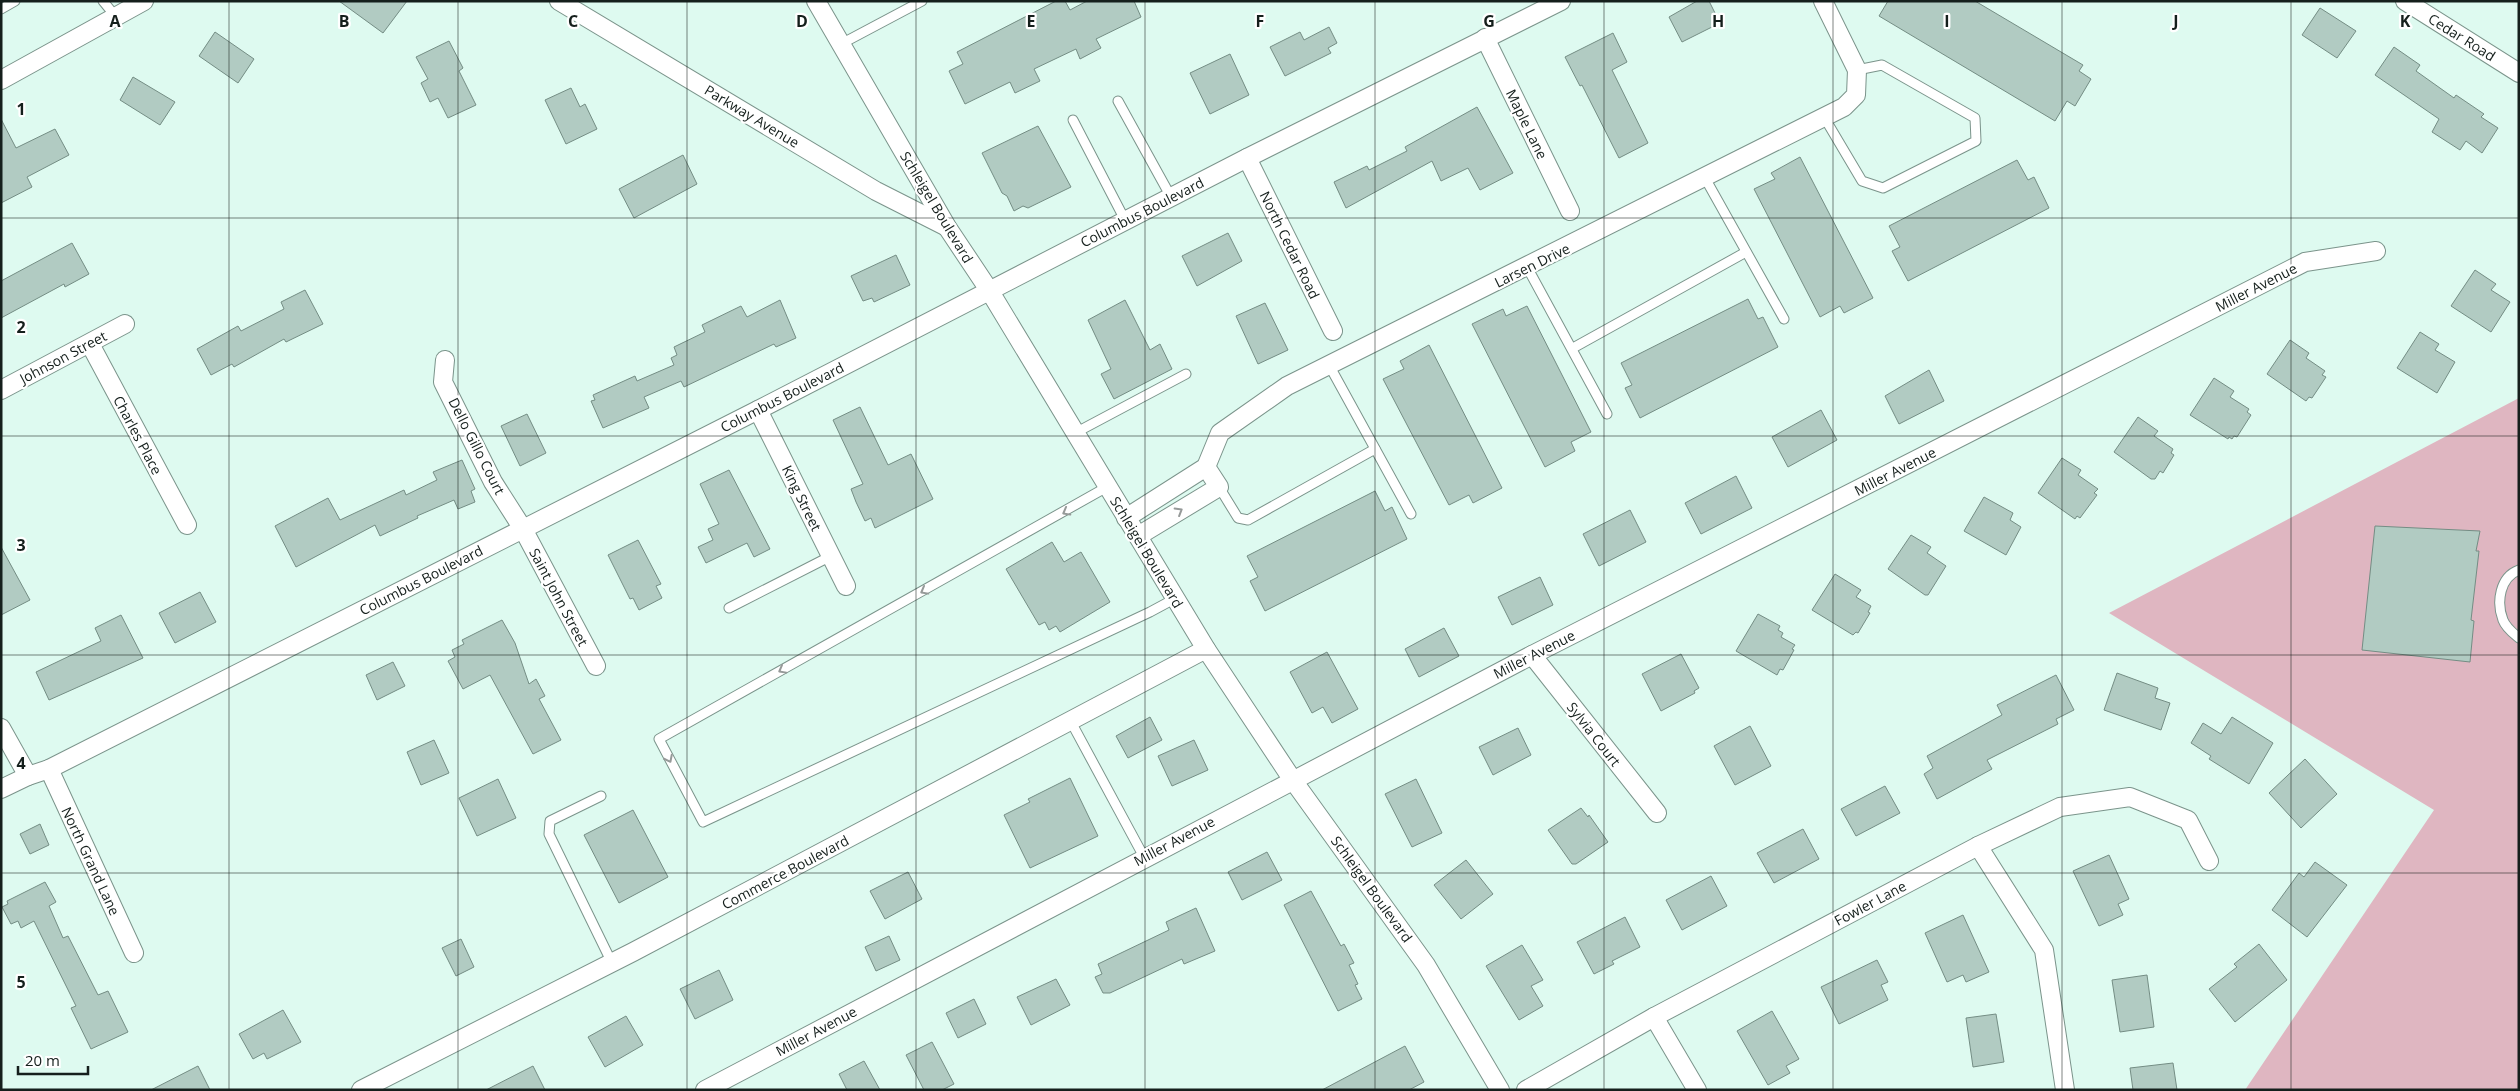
<svg xmlns="http://www.w3.org/2000/svg" width="2520" height="1091" font-family="'Open Sans',sans-serif">
	<style>
		.green { fill: #dfb6c1 }
		.building { fill: #b1cbc2; stroke: #748d84 }
		.lines { fill: none; stroke-linecap: round; stroke-linejoin: round }
		.service-casing { stroke: #7b948b; stroke-width: 11 }
		.minor-casing { stroke: #7b948b; stroke-width: 20 }
		.service { stroke: #fff; stroke-width: 9 }
		.minor { stroke: #fff; stroke-width: 18 }
		.oneway { stroke: #969a99 }
		.grid { fill: none; stroke: #151f1c; stroke-width: 1; stroke-opacity: 0.55 }
		.labels { text-anchor: middle; dominant-baseline: central; stroke-width: 4.5; stroke-linejoin: round; paint-order: stroke }
		.street-label { font-size: 14px; fill: #151f1c; stroke: #fff }
		.grid-label { font-size: 16px; text-anchor: middle; font-weight: bold; fill: #151f1c; stroke: #fff; stroke-width: 4.5; stroke-linejoin: round; paint-order: stroke }
	</style>
	<rect width="100%" height="100%" fill="#defaf0"/>
	<!-- green -->
	<path class="green" d="M 2519,398 L 2519,1090 L 2245,1090 L 2434,810 L 2109,613 Z"/>
	<!-- building -->
	<g class="building">
		<path d="M 339,1 L 407,1 L 383,33 Z"/>
		<path d="M 1056,1 L 1065,1 L 1070,10 L 1087,1 L 1134,1 L 1141,17 L 1096,39 L 1101,48 L 1080,59 L 1076,49 L 1034,69 L 1040,81 L 1015,93 L 1010,82 L 965,104 L 949,71 L 963,64 L 957,52 Z"/>
		<path d="M 1697,1 L 1709,1 L 1720,23 L 1682,42 L 1669,17 Z"/>
		<path d="M 1888,1 L 1975,1 L 2083,65 L 2079,71 L 2091,79 L 2075,106 L 2067,101 L 2055,121 L 1879,16 Z"/>
		<path d="M 2320,8 L 2356,31 L 2337,58 L 2302,35 Z"/>
		<path d="M 1329,27 L 1337,43 L 1328,48 L 1331,53 L 1285,76 L 1270,47 L 1300,32 L 1304,40 Z"/>
		<path d="M 215,32 L 254,59 L 238,83 L 199,56 Z"/>
		<path d="M 1613,33 L 1627,62 L 1612,70 L 1648,143 L 1619,158 L 1582,85 L 1580,86 L 1565,57 Z"/>
		<path d="M 449,41 L 463,68 L 459,71 L 476,105 L 448,118 L 438,98 L 430,102 L 421,83 L 428,79 L 416,57 Z"/>
		<path d="M 2394,47 L 2420,65 L 2416,71 L 2454,98 L 2456,95 L 2484,114 L 2481,117 L 2498,128 L 2482,153 L 2466,141 L 2460,150 L 2432,132 L 2439,119 L 2375,75 Z"/>
		<path d="M 1230,54 L 1249,95 L 1210,114 L 1190,73 Z"/>
		<path d="M 133,77 L 175,102 L 160,125 L 120,100 Z"/>
		<path d="M 571,88 L 580,107 L 585,104 L 597,129 L 566,144 L 545,100 Z"/>
		<path d="M 1477,107 L 1513,173 L 1480,190 L 1468,168 L 1441,181 L 1432,161 L 1346,208 L 1334,182 L 1367,166 L 1369,170 L 1407,151 L 1405,147 Z"/>
		<path d="M 1,119 L 16,148 L 55,129 L 69,155 L 27,177 L 32,187 L 1,203 Z"/>
		<path d="M 1038,126 L 1071,187 L 1028,208 L 1023,206 L 1014,211 L 1007,196 L 1002,193 L 982,153 Z"/>
		<path d="M 683,155 L 697,184 L 634,218 L 619,189 Z"/>
		<path d="M 1800,157 L 1873,298 L 1844,313 L 1840,306 L 1820,317 L 1754,189 L 1775,179 L 1771,173 Z"/>
		<path d="M 2017,160 L 2028,180 L 2034,177 L 2049,208 L 1908,281 L 1892,251 L 1900,247 L 1889,226 Z"/>
		<path d="M 1228,233 L 1242,261 L 1197,286 L 1182,256 Z"/>
		<path d="M 72,243 L 89,274 L 65,287 L 64,284 L 1,318 L 1,281 Z"/>
		<path d="M 896,255 L 910,285 L 874,302 L 872,298 L 863,301 L 851,276 Z"/>
		<path d="M 2475,270 L 2496,284 L 2491,290 L 2510,302 L 2491,332 L 2451,306 Z"/>
		<path d="M 305,290 L 323,324 L 286,342 L 284,339 L 234,367 L 232,364 L 211,375 L 197,349 L 238,326 L 241,331 L 284,309 L 281,302 Z"/>
		<path d="M 1748,299 L 1758,319 L 1763,317 L 1778,347 L 1640,418 L 1625,388 L 1632,385 L 1621,363 Z"/>
		<path d="M 780,300 L 796,338 L 776,347 L 774,344 L 684,387 L 681,381 L 644,397 L 649,408 L 603,428 L 591,401 L 595,400 L 593,395 L 635,376 L 637,381 L 674,365 L 671,358 L 677,355 L 674,347 L 705,332 L 702,325 L 741,306 L 747,317 Z"/>
		<path d="M 1125,300 L 1150,350 L 1160,344 L 1172,369 L 1114,399 L 1101,374 L 1111,369 L 1088,320 Z"/>
		<path d="M 1265,303 L 1288,350 L 1258,364 L 1236,316 Z"/>
		<path d="M 1527,306 L 1591,432 L 1571,442 L 1575,451 L 1545,467 L 1472,324 L 1503,309 L 1506,316 Z"/>
		<path d="M 2420,332 L 2439,344 L 2435,350 L 2455,362 L 2437,393 L 2397,368 Z"/>
		<path d="M 2290,340 L 2309,353 L 2306,358 L 2325,371 L 2322,375 L 2326,377 L 2312,398 L 2309,397 L 2306,401 L 2267,374 Z"/>
		<path d="M 1429,345 L 1502,488 L 1473,503 L 1469,495 L 1449,505 L 1383,379 L 1404,369 L 1400,361 Z"/>
		<path d="M 1929,370 L 1944,401 L 1899,424 L 1885,396 Z"/>
		<path d="M 2214,378 L 2234,391 L 2230,397 L 2249,409 L 2247,412 L 2251,415 L 2237,437 L 2234,436 L 2232,439 L 2229,437 L 2228,439 L 2190,415 Z"/>
		<path d="M 860,407 L 888,465 L 911,454 L 933,499 L 875,528 L 871,518 L 865,521 L 856,502 L 851,489 L 863,484 L 833,420 Z"/>
		<path d="M 1821,410 L 1837,440 L 1788,467 L 1772,437 Z"/>
		<path d="M 527,414 L 546,453 L 520,466 L 501,426 Z"/>
		<path d="M 2138,417 L 2158,431 L 2154,436 L 2173,449 L 2171,453 L 2174,455 L 2163,473 L 2160,471 L 2155,479 L 2151,479 L 2114,452 Z"/>
		<path d="M 2062,458 L 2081,470 L 2078,475 L 2098,489 L 2094,493 L 2097,495 L 2080,518 L 2077,516 L 2075,519 L 2038,493 Z"/>
		<path d="M 462,460 L 475,489 L 471,491 L 475,502 L 458,509 L 454,500 L 417,516 L 418,518 L 380,536 L 375,525 L 296,567 L 275,526 L 328,498 L 340,520 L 404,490 L 406,495 L 437,480 L 433,472 Z"/>
		<path d="M 729,470 L 770,549 L 754,557 L 747,543 L 706,563 L 698,547 L 713,540 L 708,529 L 719,524 L 700,484 Z"/>
		<path d="M 1736,476 L 1752,508 L 1701,534 L 1685,503 Z"/>
		<path d="M 1375,491 L 1385,511 L 1392,507 L 1407,539 L 1265,611 L 1250,581 L 1258,577 L 1247,556 Z"/>
		<path d="M 1984,497 L 2013,513 L 2010,520 L 2021,527 L 2006,555 L 1964,531 Z"/>
		<path d="M 1630,510 L 1646,542 L 1599,566 L 1583,534 Z"/>
		<path d="M 2375,526 L 2480,531 L 2476,551 L 2479,551 L 2471,620 L 2474,621 L 2470,662 L 2362,650 Z"/>
		<path d="M 1911,535 L 1931,547 L 1927,553 L 1946,566 L 1928,595 L 1925,595 L 1888,569 Z"/>
		<path d="M 638,540 L 661,584 L 656,586 L 662,598 L 639,610 L 633,598 L 630,599 L 608,555 Z"/>
		<path d="M 1052,542 L 1064,562 L 1081,552 L 1110,602 L 1060,632 L 1056,626 L 1049,630 L 1045,622 L 1039,625 L 1006,569 Z"/>
		<path d="M 1,547 L 30,600 L 1,615 Z"/>
		<path d="M 1835,574 L 1861,590 L 1856,597 L 1871,606 L 1868,612 L 1870,613 L 1858,633 L 1856,632 L 1853,635 L 1812,610 Z"/>
		<path d="M 1540,577 L 1553,605 L 1512,625 L 1498,597 Z"/>
		<path d="M 200,592 L 216,622 L 175,643 L 159,613 Z"/>
		<path d="M 1758,614 L 1780,626 L 1778,630 L 1783,633 L 1781,637 L 1795,645 L 1792,649 L 1794,650 L 1783,670 L 1780,669 L 1777,675 L 1736,651 Z"/>
		<path d="M 121,615 L 143,658 L 49,700 L 36,672 L 101,641 L 95,628 Z"/>
		<path d="M 502,620 L 515,643 L 529,684 L 536,679 L 545,696 L 539,699 L 561,740 L 533,754 L 490,675 L 463,689 L 448,661 L 455,657 L 452,650 L 464,644 L 462,640 Z"/>
		<path d="M 1444,628 L 1459,656 L 1419,677 L 1405,649 Z"/>
		<path d="M 1327,652 L 1358,709 L 1332,723 L 1323,707 L 1312,713 L 1290,672 Z"/>
		<path d="M 1681,654 L 1699,688 L 1694,691 L 1695,693 L 1661,711 L 1642,674 Z"/>
		<path d="M 393,662 L 405,686 L 377,700 L 366,675 Z"/>
		<path d="M 2117,673 L 2158,688 L 2155,698 L 2170,703 L 2161,730 L 2104,710 Z"/>
		<path d="M 2056,675 L 2074,710 L 2056,719 L 2058,724 L 1987,760 L 1992,769 L 1937,799 L 1924,774 L 1933,768 L 1927,756 L 2002,715 L 1997,705 Z"/>
		<path d="M 1150,717 L 1162,740 L 1128,758 L 1116,736 Z"/>
		<path d="M 2232,717 L 2273,743 L 2249,784 L 2209,759 L 2211,756 L 2191,743 L 2203,723 L 2221,734 Z"/>
		<path d="M 1750,726 L 1771,766 L 1735,785 L 1714,746 Z"/>
		<path d="M 1518,728 L 1531,755 L 1493,775 L 1479,747 Z"/>
		<path d="M 434,740 L 449,773 L 421,785 L 407,752 Z"/>
		<path d="M 1194,740 L 1208,770 L 1172,786 L 1158,756 Z"/>
		<path d="M 2305,759 L 2337,794 L 2301,828 L 2269,793 Z"/>
		<path d="M 1070,778 L 1098,836 L 1030,868 L 1004,815 L 1030,802 L 1028,799 Z"/>
		<path d="M 498,779 L 516,818 L 477,836 L 459,798 Z"/>
		<path d="M 1416,779 L 1442,833 L 1412,847 L 1385,794 Z"/>
		<path d="M 1885,786 L 1900,813 L 1856,836 L 1841,809 Z"/>
		<path d="M 1581,808 L 1588,817 L 1589,815 L 1608,842 L 1576,864 L 1572,864 L 1548,830 Z"/>
		<path d="M 633,810 L 668,877 L 619,903 L 584,835 Z"/>
		<path d="M 40,824 L 49,845 L 30,854 L 20,834 Z"/>
		<path d="M 1803,829 L 1819,859 L 1774,883 L 1757,853 Z"/>
		<path d="M 1267,852 L 1282,880 L 1242,900 L 1228,872 Z"/>
		<path d="M 2109,855 L 2129,899 L 2118,904 L 2123,915 L 2099,926 L 2073,871 Z"/>
		<path d="M 1466,860 L 1493,894 L 1461,919 L 1434,885 Z"/>
		<path d="M 2315,862 L 2347,885 L 2307,937 L 2272,910 L 2299,873 L 2304,877 Z"/>
		<path d="M 908,872 L 922,899 L 885,919 L 870,891 Z"/>
		<path d="M 1711,876 L 1727,906 L 1682,930 L 1666,900 Z"/>
		<path d="M 45,882 L 56,902 L 49,906 L 63,938 L 68,936 L 98,995 L 108,991 L 128,1032 L 91,1049 L 71,1008 L 76,1006 L 34,921 L 21,928 L 18,921 L 11,924 L 2,907 L 8,904 L 7,901 Z"/>
		<path d="M 1311,891 L 1341,946 L 1344,944 L 1354,963 L 1349,965 L 1358,984 L 1355,985 L 1362,999 L 1338,1011 L 1284,905 Z"/>
		<path d="M 1196,908 L 1215,951 L 1184,964 L 1182,959 L 1110,993 L 1103,993 L 1095,977 L 1102,974 L 1098,964 L 1169,930 L 1166,922 Z"/>
		<path d="M 1963,915 L 1989,972 L 1966,982 L 1963,975 L 1947,982 L 1925,933 Z"/>
		<path d="M 1625,917 L 1640,947 L 1612,961 L 1614,964 L 1594,974 L 1577,942 Z"/>
		<path d="M 889,936 L 900,960 L 876,971 L 865,947 Z"/>
		<path d="M 461,939 L 474,967 L 456,976 L 442,948 Z"/>
		<path d="M 2259,944 L 2287,980 L 2235,1022 L 2209,989 L 2237,967 L 2234,964 Z"/>
		<path d="M 1522,945 L 1543,980 L 1531,986 L 1543,1006 L 1519,1020 L 1486,966 Z"/>
		<path d="M 1877,960 L 1888,982 L 1881,985 L 1888,1000 L 1839,1024 L 1821,987 Z"/>
		<path d="M 719,970 L 733,1000 L 695,1019 L 680,989 Z"/>
		<path d="M 2147,975 L 2154,1027 L 2120,1032 L 2112,980 Z"/>
		<path d="M 1056,979 L 1070,1005 L 1031,1025 L 1017,997 Z"/>
		<path d="M 974,999 L 986,1024 L 958,1038 L 946,1013 Z"/>
		<path d="M 283,1010 L 301,1042 L 267,1059 L 264,1053 L 253,1059 L 239,1034 Z"/>
		<path d="M 1772,1011 L 1799,1059 L 1786,1066 L 1790,1073 L 1768,1085 L 1737,1031 Z"/>
		<path d="M 1996,1014 L 2004,1062 L 1973,1067 L 1966,1018 Z"/>
		<path d="M 626,1016 L 643,1045 L 605,1067 L 588,1037 Z"/>
		<path d="M 932,1042 L 954,1084 L 942,1090 L 924,1090 L 906,1055 Z"/>
		<path d="M 1405,1046 L 1424,1082 L 1409,1090 L 1322,1090 Z"/>
		<path d="M 864,1061 L 880,1090 L 847,1090 L 839,1074 Z"/>
		<path d="M 2173,1063 L 2177,1090 L 2133,1090 L 2130,1068 Z"/>
		<path d="M 198,1066 L 210,1090 L 151,1090 Z"/>
		<path d="M 533,1066 L 545,1090 L 486,1090 Z"/>
	</g>
	<g class="lines">
		<!-- service casing -->
		<g class="service-casing">
			<g id="service">
				<path d="M 103,1 L 116,17"/>
				<path d="M 1,9 L 15,1"/>
				<path d="M 841,44 L 922,1"/>
				<path d="M 1118,101 L 1171,197"/>
				<path d="M 1824,117 L 1862,181 L 1883,188 L 1976,141 L 1975,118 L 1882,65 L 1857,70"/>
				<path d="M 1073,120 L 1125,220"/>
				<path d="M 1705,178 L 1784,319"/>
				<path d="M 1527,267 L 1607,414"/>
				<path d="M 1573,348 L 1746,252"/>
				<path d="M 1329,365 L 1411,514"/>
				<path d="M 1075,433 L 1186,374"/>
				<path d="M 1107,487 L 659,739 L 703,822 L 1150,612 L 1176,598"/>
				<path d="M 1219,487 L 1238,518 L 1248,520 L 1375,449"/>
				<path d="M 2519,570 C 2500,577 2496,602 2503,620 C 2506,628 2513,633 2519,638"/>
				<path d="M 729,608 L 831,556"/>
				<path d="M 1070,720 L 1144,857"/>
				<path d="M 601,796 L 550,821 L 549,834 L 612,963"/>
			</g>
		</g>
		<!-- minor casing -->
		<g class="minor-casing">
			<g id="minor">
				<path d="M 559,1 L 876,191 L 947,227"/>
				<path d="M 816,1 L 947,227 L 989,290 L 1206,649 L 1292,779 L 1426,965 L 1500,1090"/>
				<path d="M 2405,1 L 2519,73"/>
				<path d="M 1485,38 L 1570,211"/>
				<path d="M 1,80 L 144,1"/>
				<path d="M 1247,158 L 1333,331"/>
				<path d="M 90,344 L 187,525"/>
				<path d="M 445,360 L 443,382 L 493,482 L 523,529 L 596,666"/>
				<path d="M 1,390 L 125,324"/>
				<path d="M 758,410 L 846,586"/>
				<path d="M 1126,518 L 1206,467 L 1220,433 L 1287,386 L 1844,107 L 1856,95 L 1857,70 L 1823,1"/>
				<path d="M 1138,536 L 1219,487 L 1206,467"/>
				<path d="M 1532,655 L 1657,813"/>
				<path d="M 1,728 L 28,776"/>
				<path d="M 49,769 L 134,953"/>
				<path d="M 1,789 L 28,776 L 49,769 L 758,410 L 1247,158 L 1561,1"/>
				<path d="M 1978,846 L 2044,950 L 2065,1090"/>
				<path d="M 1654,1017 L 1697,1090"/>
				<path d="M 361,1090 L 633,952 L 1206,649"/>
				<path d="M 705,1090 L 1532,655 L 2305,262 L 2376,251"/>
				<path d="M 1526,1090 L 1654,1017 L 1978,846 L 2060,807 L 2130,797 L 2188,820 L 2209,861"/>
			</g>
		</g>
		<!-- service -->
		<use href="#service" class="service"/>
		<!-- minor -->
		<use href="#minor" class="minor"/>
	</g>
	<!-- one-way arrows -->
	<defs><path id="oneway-chevron" d="M-2-3.5L2.5 0L-2 3.5" fill="none" stroke-width="1.6" stroke-linecap="round" stroke-linejoin="round" transform="scale(1.25)"/></defs>
	<g class="oneway">
		<use href="#oneway-chevron" transform="translate(1179 511) rotate(-31)"/>
		<use href="#oneway-chevron" transform="translate(1066 512) rotate(151)"/>
		<use href="#oneway-chevron" transform="translate(924 591) rotate(151)"/>
		<use href="#oneway-chevron" transform="translate(782 670) rotate(151)"/>
		<use href="#oneway-chevron" transform="translate(669 759) rotate(63)"/>
	</g>
	<!-- grid -->
	<path class="grid" d="M 229,1 L 229,1090M 458,1 L 458,1090M 687,1 L 687,1090M 916,1 L 916,1090M 1145,1 L 1145,1090M 1375,1 L 1375,1090M 1604,1 L 1604,1090M 1833,1 L 1833,1090M 2062,1 L 2062,1090M 2291,1 L 2291,1090M 1,218 L 2519,218M 1,436 L 2519,436M 1,655 L 2519,655M 1,873 L 2519,873"/>
	<g class="labels">
		<!-- street labels -->
		<g class="street-label">
			<text transform="translate(2462 37) rotate(32)">Cedar Road</text>
			<text transform="translate(752 116) rotate(31)">Parkway Avenue</text>
			<text transform="translate(1527 124) rotate(64)">Maple Lane</text>
			<text transform="translate(937 207) rotate(59)">Schleigel Boulevard</text>
			<text transform="translate(1142 212) rotate(-27)">Columbus Boulevard</text>
			<text transform="translate(1290 245) rotate(64)">North Cedar Road</text>
			<text transform="translate(1532 265) rotate(-26)">Larsen Drive</text>
			<text transform="translate(2256 287) rotate(-27)">Miller Avenue</text>
			<text transform="translate(63 357) rotate(-28)">Johnson Street</text>
			<text transform="translate(782 397) rotate(-27)">Columbus Boulevard</text>
			<text transform="translate(138 435) rotate(62)">Charles Place</text>
			<text transform="translate(477 446) rotate(63)">Dello Gillo Court</text>
			<text transform="translate(1895 471) rotate(-27)">Miller Avenue</text>
			<text transform="translate(802 498) rotate(64)">King Street</text>
			<text transform="translate(1147 552) rotate(59)">Schleigel Boulevard</text>
			<text transform="translate(421 580) rotate(-27)">Columbus Boulevard</text>
			<text transform="translate(559 597) rotate(62)">Saint John Street</text>
			<text transform="translate(1534 654) rotate(-27)">Miller Avenue</text>
			<text transform="translate(1594 734) rotate(52)">Sylvia Court</text>
			<text transform="translate(1174 841) rotate(-28)">Miller Avenue</text>
			<text transform="translate(91 861) rotate(65)">North Grand Lane</text>
			<text transform="translate(785 872) rotate(-28)">Commerce Boulevard</text>
			<text transform="translate(1372 889) rotate(54)">Schleigel Boulevard</text>
			<text transform="translate(1870 903) rotate(-28)">Fowler Lane</text>
			<text transform="translate(816 1031) rotate(-28)">Miller Avenue</text>
		</g>
	</g>
	<g class="grid-label">
		<text x="115" y="27">A</text>
		<text x="344" y="27">B</text>
		<text x="573" y="27">C</text>
		<text x="802" y="27">D</text>
		<text x="1031" y="27">E</text>
		<text x="1260" y="27">F</text>
		<text x="1489" y="27">G</text>
		<text x="1718" y="27">H</text>
		<text x="1947" y="27">I</text>
		<text x="2176" y="27">J</text>
		<text x="2405" y="27">K</text>
		<text x="21" y="115">1</text>
		<text x="21" y="333">2</text>
		<text x="21" y="551">3</text>
		<text x="21" y="769">4</text>
		<text x="21" y="988">5</text>
	</g>
	<!-- border -->
	<rect width="2520" height="1091" fill="none" stroke="#151f1c" stroke-width="5"/>
	<!-- scale -->
	<path d="M18 1066v8h70v-8" fill="none" stroke="#151f1c" stroke-width="2.5"/>
	<text x="25" y="1066" font-size="15" fill="#151f1c" stroke="#ffffff" stroke-width="4" paint-order="stroke">20 m</text>
</svg>
